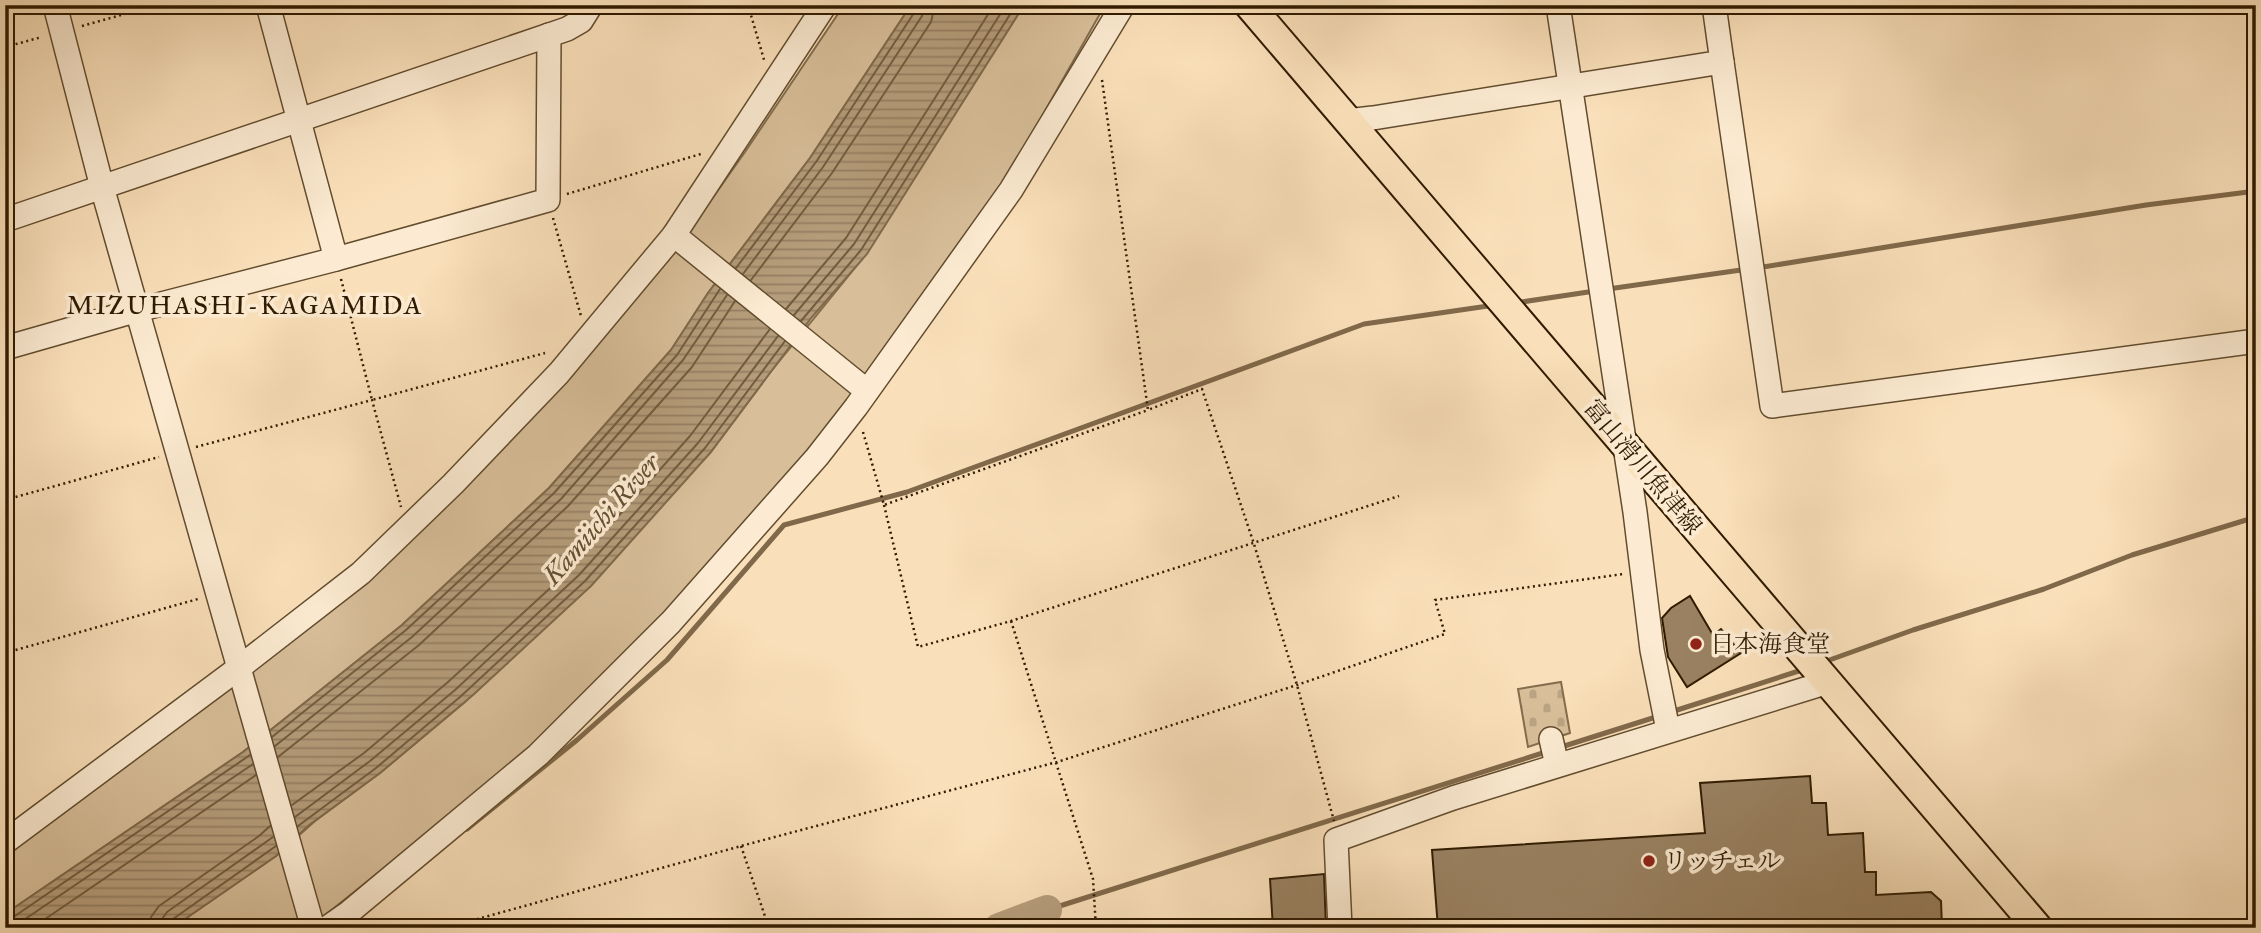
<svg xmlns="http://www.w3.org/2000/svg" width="2261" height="933" font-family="'IM FELL Great Primer','Noto Serif JP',serif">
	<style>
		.green { fill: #d8bf9a; stroke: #846d4d; stroke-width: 2 }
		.cemetery { fill: url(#cemetery-stones); stroke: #846d4d; stroke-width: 2 }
		.water { fill: url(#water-rules); stroke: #80694a; stroke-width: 2 }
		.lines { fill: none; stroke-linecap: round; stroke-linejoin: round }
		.shore { stroke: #725c3e; stroke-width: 2 }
		.stream { stroke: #80694a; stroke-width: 5 }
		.river { stroke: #b59d7b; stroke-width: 30 }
		.building { fill: #998161; stroke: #301b00; stroke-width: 2 }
		.minor-casing { stroke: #624c2e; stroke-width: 26 }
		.major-casing { stroke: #301b00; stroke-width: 32 }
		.path { stroke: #301b00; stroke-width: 2.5; stroke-dasharray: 2 3.5; stroke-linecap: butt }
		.minor { stroke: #fcebd2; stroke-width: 23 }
		.major { stroke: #fae0ba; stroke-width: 28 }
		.poi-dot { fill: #8f2418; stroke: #fcebd2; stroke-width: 2.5 }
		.labels { text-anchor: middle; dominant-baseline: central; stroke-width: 7; stroke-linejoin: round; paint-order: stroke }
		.street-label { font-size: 24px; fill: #301b00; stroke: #fcebd2 }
		.poi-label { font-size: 24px; fill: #301b00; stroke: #fcebd2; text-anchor: start }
		.neighbourhood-label { font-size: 26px; letter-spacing: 2px; fill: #301b00; stroke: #fcebd2 }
		.water-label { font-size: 26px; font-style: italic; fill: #654f31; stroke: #fcebd2 }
	</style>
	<defs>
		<pattern id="cemetery-stones" width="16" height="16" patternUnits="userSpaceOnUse" patternTransform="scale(1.75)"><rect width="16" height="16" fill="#d8bf9a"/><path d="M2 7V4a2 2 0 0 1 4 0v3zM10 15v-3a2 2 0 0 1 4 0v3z" fill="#baa483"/></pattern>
		<pattern id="water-rules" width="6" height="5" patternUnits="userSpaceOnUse" patternTransform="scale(1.75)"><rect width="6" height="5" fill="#b59d7b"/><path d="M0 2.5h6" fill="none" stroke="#947f62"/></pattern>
	</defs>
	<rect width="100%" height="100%" fill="#fae0ba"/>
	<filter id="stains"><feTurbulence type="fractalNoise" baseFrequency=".00286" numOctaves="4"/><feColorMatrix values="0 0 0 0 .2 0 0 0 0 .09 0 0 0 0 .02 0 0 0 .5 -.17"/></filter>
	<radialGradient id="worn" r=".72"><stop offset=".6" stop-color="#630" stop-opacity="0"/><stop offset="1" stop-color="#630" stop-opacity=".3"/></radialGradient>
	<!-- green -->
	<g class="green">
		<path d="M 844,5 L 911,5 L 810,158 L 708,293 L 671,350 L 549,488 L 402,625 L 243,752 L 5,914 L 5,852 L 161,736 L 267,661 L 398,550 L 675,251 L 745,152 Z"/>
		<path d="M 1024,5 L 1105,5 L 1007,178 L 846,406 L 653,630 L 549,736 L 309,928 L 172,928 L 276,856 L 315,821 L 380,773 L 465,702 L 710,453 L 772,370 L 863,258 Z"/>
	</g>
	<!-- cemetery -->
	<path class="cemetery" d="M 1561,682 L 1570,733 L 1528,747 L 1518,689 Z"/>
	<!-- water -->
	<path class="water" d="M 911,5 L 1024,5 L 867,254 L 812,317 L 710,453 L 591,586 L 473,695 L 380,773 L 308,826 L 276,856 L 172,928 L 5,928 L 5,914 L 243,752 L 402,625 L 549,488 L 671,350 L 708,293 L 810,158 Z"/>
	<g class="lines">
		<!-- shore -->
		<g class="shore">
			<path d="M 736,268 L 816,162 L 914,13 L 916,5"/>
			<path d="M 743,274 L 823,167 L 922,16 L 925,5"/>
			<path d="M 751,280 L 832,173 L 931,22 L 935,5"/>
			<path d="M 786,309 L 846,238 L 994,5"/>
			<path d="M 794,315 L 854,244 L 1006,5"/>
			<path d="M 801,321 L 861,250 L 1016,5"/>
			<path d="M 272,737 L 406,630 L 554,493 L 677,355 L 720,289"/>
			<path d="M 275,746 L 412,637 L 561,499 L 683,360 L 727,295"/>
			<path d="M 278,757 L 419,645 L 568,506 L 692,367 L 735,301"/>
			<path d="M 292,805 L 364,753 L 448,682 L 572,568 L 690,436 L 770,329"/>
			<path d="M 295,817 L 370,761 L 455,690 L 579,575 L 698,443 L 778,336"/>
			<path d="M 298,826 L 376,768 L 460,697 L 585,581 L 705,448 L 785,341"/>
			<path d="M 5,919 L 12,918 L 250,755"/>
			<path d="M 12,928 L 253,764"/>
			<path d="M 32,928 L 256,775"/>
			<path d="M 150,928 L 151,917 L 159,906 L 259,836 L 270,826"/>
			<path d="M 161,928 L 162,919 L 167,912 L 273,837"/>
			<path d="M 169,928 L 173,919 L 276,846"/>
		</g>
		<!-- stream -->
		<g class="stream">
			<path d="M 1757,268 L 2146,205 L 2256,191"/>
			<path d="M 1608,289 L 1748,269"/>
			<path d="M 1515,303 L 1595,291"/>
			<path d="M 1824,662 L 1913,630 L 2044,589 L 2132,555 L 2256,517"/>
			<path d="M 1671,712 L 1805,669"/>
			<path d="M 1558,748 L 1659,716"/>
			<path d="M 467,829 L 577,740 L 667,660 L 784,525 L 907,492 L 1364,324 L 1495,305"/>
			<path d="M 1047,910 L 1549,751"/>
		</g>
		<!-- river -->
		<path class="river" d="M 999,928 L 1047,910"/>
	</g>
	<!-- building -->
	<g class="building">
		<path d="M 1690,596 L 1713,635 L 1721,629 L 1741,653 L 1687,687 L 1668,657 L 1662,618 L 1671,608 Z"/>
		<path d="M 1810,776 L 1812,803 L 1826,803 L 1828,835 L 1863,833 L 1865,872 L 1876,872 L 1876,895 L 1931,892 L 1941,901 L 1942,928 L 1438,928 L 1432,850 L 1705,833 L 1700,783 Z"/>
		<path d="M 1324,874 L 1326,928 L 1273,928 L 1270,879 Z"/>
	</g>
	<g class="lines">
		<!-- minor casing -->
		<g class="minor-casing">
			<g id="minor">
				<path d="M 55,5 L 102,187 L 313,928"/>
				<path d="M 268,5 L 336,259 L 548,200 L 549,35"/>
				<path d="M 1558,5 L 1635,512 L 1652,650 L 1668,730"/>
				<path d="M 1722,62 L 1772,406 L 2256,341"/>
				<path d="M 1347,121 L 1373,118 L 1722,62 L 1714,5"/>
				<path d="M 5,220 L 567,29 L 581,21 L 591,5"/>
				<path d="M 674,235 L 867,391"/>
				<path d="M 5,348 L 138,310 L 336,259"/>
				<path d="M 1551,739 L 1557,765"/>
				<path d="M 5,842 L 240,667 L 361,573 L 453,484 L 559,373 L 674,235 L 825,5"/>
				<path d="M 327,928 L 347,914 L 538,755 L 671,622 L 817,457 L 856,407 L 1011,190 L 1123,5"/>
				<path d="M 1340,928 L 1336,840 L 1453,798 L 1828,682"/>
			</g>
		</g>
		<!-- major casing -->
		<g class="major-casing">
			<path id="major" d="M 1249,5 L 2038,928"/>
		</g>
		<!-- path -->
		<g class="path">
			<path d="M 548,5 L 548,15"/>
			<path d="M 748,5 L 765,63"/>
			<path d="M 82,26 L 157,5"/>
			<path d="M 5,47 L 42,37"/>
			<path d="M 1102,80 L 1148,410 L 1202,389 L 1254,544 L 1297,685 L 1334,821"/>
			<path d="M 567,194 L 704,153"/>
			<path d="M 553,218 L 581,316"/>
			<path d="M 341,279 L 372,400 L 545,353"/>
			<path d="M 863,432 L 884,505 L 1148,410"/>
			<path d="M 196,447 L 372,400 L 401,507"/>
			<path d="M 5,500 L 159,457"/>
			<path d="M 884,505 L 918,647 L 1011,621 L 1399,496"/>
			<path d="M 1011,621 L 1093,879 L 1096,928"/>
			<path d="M 5,653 L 198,599"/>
			<path d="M 741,846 L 769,928"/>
			<path d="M 445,928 L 741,846 L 1057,762 L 1297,685 L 1445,634 L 1435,600 L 1623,574"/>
		</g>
		<!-- minor -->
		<use href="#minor" class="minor"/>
		<!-- major -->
		<use href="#major" class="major"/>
	</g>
	<!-- markers -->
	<g class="poi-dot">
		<circle cx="1696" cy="644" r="7"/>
		<circle cx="1649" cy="861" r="7"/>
	</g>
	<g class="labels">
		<!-- street labels -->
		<g class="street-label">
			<text transform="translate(1643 467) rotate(50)">富山滑川魚津線</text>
		</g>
		<!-- poi labels -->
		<g class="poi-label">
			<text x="1710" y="644">日本海食堂</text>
			<text x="1663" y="861">リッチェル</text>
		</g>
		<!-- neighbourhood labels -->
		<g class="neighbourhood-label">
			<text x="245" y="305">MIZUHASHI-KAGAMIDA</text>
		</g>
		<!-- water labels -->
		<g class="water-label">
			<text transform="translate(601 519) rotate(-49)">Kamiichi River</text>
		</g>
	</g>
	<!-- margin -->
	<rect width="2261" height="933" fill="none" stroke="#fae0ba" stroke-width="28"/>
	<rect x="7" y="7" width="2247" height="919" fill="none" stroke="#301b00" stroke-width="3.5"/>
	<rect x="14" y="14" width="2233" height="905" fill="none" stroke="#301b00" stroke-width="2"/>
	<rect width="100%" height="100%" filter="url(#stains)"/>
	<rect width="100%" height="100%" fill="url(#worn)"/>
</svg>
